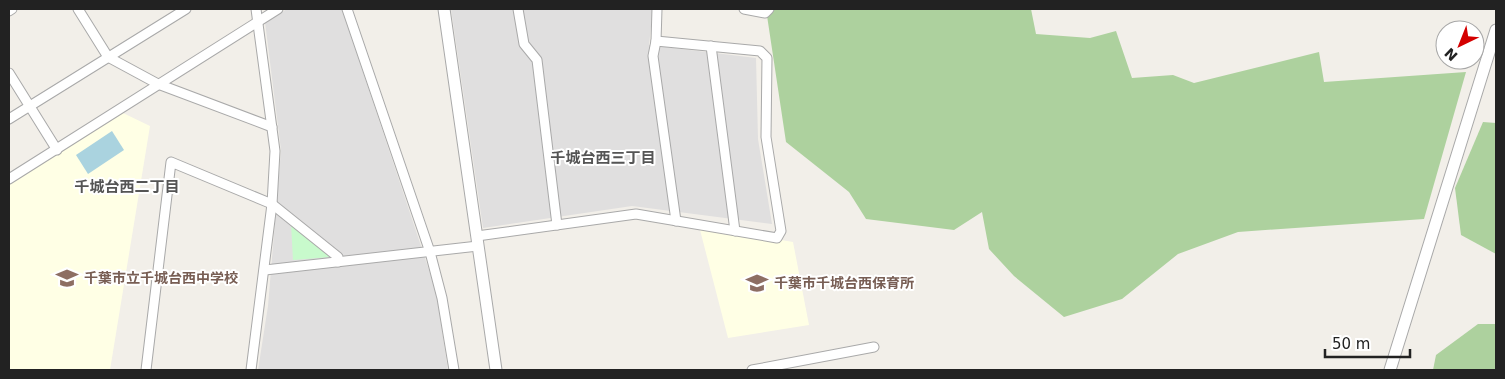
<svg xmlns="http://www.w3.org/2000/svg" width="1505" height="379" font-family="'DejaVu Sans','Noto Sans JP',sans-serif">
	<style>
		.residential { fill: #e0dfdf }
		.education { fill: #ffffe5 }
		.forest { fill: #add19e }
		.park { fill: #c8facc }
		.water { fill: #aad3df }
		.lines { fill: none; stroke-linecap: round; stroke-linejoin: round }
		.minor-casing { stroke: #a9a9a9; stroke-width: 11 }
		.tertiary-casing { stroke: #a9a9a9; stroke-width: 13 }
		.minor { stroke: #fff; stroke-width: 9 }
		.tertiary { stroke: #fff; stroke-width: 11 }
		.labels { text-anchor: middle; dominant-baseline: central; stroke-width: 4; stroke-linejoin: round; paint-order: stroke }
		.education-label { font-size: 14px; font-weight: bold; fill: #785e54; stroke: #fff; text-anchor: start }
		.neighbourhood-label { font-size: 15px; font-weight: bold; fill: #555; stroke: #fff }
	</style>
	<rect width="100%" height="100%" fill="#f2efe9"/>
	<!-- residential -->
	<g class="residential">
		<path d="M 287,9 L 342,9 L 436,291 L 448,370 L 258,370 L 268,306 L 281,150 L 265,22 Z"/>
		<path d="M 451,9 L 653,9 L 649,45 L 756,58 L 758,139 L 772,224 L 632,206 L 483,228 Z"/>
	</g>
	<!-- education -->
	<g class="education">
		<path d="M 123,113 L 150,126 L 110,370 L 9,370 L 9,185 Z"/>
		<path d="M 699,226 L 793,242 L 809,325 L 728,338 Z"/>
	</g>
	<!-- forest -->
	<g class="forest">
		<path d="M 766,9 L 1031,9 L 1036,34 L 1090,38 L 1116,31 L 1132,78 L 1173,75 L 1194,83 L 1319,52 L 1324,82 L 1466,72 L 1424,219 L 1238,232 L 1178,254 L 1122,299 L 1064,317 L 1014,276 L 989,249 L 982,212 L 954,230 L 866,219 L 849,192 L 786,142 Z"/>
		<path d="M 1483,122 L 1496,123 L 1496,254 L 1461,235 L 1455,188 Z"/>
		<path d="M 1478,324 L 1496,324 L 1496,370 L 1433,370 L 1436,355 Z"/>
	</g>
	<!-- park -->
	<path class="park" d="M 291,224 L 331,255 L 331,257 L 293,260 Z"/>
	<!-- water -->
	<path class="water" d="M 112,131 L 124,150 L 88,174 L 76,155 Z"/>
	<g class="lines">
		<!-- minor casing -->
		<g class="minor-casing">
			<g id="minor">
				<path d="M 78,9 L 108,57 L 158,84 L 272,127"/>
				<path d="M 347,9 L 430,252 L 442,298 L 454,370"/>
				<path d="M 518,9 L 524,44 L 537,60 L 557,225"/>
				<path d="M 657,9 L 656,41 L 653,56 L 676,221"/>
				<path d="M 744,9 L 765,13 L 769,9"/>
				<path d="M 9,11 L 12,9"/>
				<path d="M 711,46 L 735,231"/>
				<path d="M 9,73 L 57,150"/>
				<path d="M 9,119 L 186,9"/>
				<path d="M 9,179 L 278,9"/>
				<path d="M 477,236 L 636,214 L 777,238 L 781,231 L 766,137 L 767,58 L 760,51 L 656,41"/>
				<path d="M 265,270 L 478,246"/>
				<path d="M 146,370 L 171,162 L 272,204 L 338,257 L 338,262"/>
				<path d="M 251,370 L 272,204 L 275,151 L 256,9"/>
				<path d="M 752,370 L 874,347"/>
			</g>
		</g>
		<!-- tertiary casing -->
		<g class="tertiary-casing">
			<g id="tertiary">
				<path d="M 444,9 L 496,370"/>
				<path d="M 1390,370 L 1496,30"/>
			</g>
		</g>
		<!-- minor -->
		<use href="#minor" class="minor"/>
		<!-- tertiary -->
		<use href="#tertiary" class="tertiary"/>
	</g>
	<!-- icons -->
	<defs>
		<g id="school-bare" transform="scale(1.725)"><path d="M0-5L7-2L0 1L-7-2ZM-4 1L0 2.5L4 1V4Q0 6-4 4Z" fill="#8d6e63" stroke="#fff" stroke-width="2.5" paint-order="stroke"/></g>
	</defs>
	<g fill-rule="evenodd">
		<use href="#school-bare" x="67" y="278"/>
		<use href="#school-bare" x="757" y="283"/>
	</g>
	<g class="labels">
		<!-- education labels -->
		<g class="education-label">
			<text x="84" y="278">千葉市立千城台西中学校</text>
			<text x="774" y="283">千葉市千城台西保育所</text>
		</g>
		<!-- neighbourhood labels -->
		<g class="neighbourhood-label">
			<text x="603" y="158">千城台西三丁目</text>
			<text x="127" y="187">千城台西二丁目</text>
		</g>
	</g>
	<!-- border -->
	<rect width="1505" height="379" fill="none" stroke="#222222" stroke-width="20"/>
	<!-- north arrow -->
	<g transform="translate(1460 45) rotate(223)"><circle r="24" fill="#ffffff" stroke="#a7a7a7"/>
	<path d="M0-4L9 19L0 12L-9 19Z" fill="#d40000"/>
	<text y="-8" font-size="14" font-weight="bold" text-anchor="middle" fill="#222222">N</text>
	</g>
	<!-- scale -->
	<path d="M1325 349v8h85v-8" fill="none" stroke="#222222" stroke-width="2.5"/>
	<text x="1332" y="349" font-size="15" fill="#222222" stroke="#ffffff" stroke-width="4" paint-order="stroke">50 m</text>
</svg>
